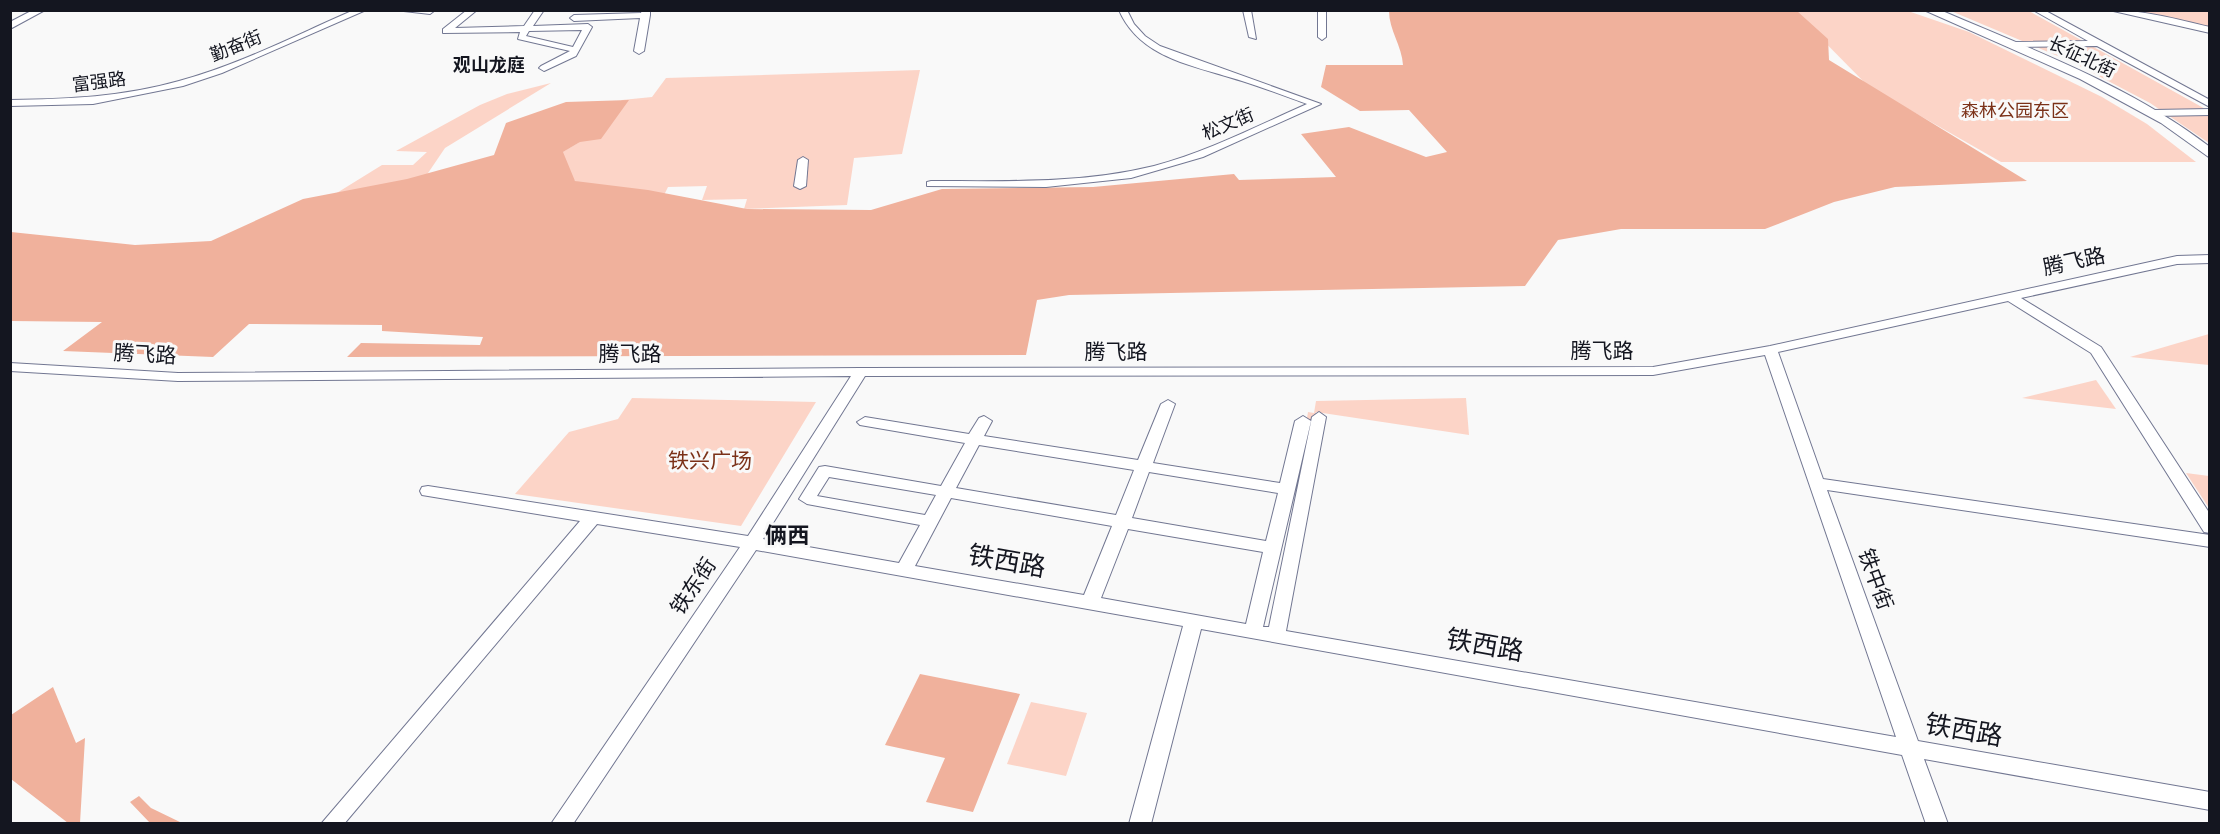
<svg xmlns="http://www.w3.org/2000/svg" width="2220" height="834" font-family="Arial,'Noto Sans SC',sans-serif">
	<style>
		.green { fill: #fcd4c7 }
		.forest { fill: #f0b19c }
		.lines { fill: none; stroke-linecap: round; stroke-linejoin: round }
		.minor-casing { stroke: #727792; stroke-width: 2 }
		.major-casing { stroke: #727792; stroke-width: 2 }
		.minor { fill: #fff; fill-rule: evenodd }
		.major { fill: #fff; fill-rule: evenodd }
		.labels { text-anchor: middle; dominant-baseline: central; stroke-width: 6; stroke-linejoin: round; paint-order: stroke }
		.far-street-label { font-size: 18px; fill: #141620; stroke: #f9f9f9 }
		.far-neighbourhood-label { font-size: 18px; font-weight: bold; fill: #141620; stroke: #f9f9f9 }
		.far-park-label { font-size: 18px; fill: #7b3118; stroke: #f9f9f9 }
		.street-label { font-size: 21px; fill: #141620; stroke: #f9f9f9 }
		.park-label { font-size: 21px; fill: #7b3118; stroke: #f9f9f9 }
		.neighbourhood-label { font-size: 22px; font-weight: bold; fill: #141620; stroke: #f9f9f9 }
		.near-street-label { font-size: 26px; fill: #141620; stroke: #f9f9f9 }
	</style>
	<rect width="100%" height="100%" fill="#f9f9f9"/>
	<!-- green -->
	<g class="green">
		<path d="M 1794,11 L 1908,11 L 1969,32 L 2102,97 L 2147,124 L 2196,162 L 2001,162 L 1868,86 Z"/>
		<path d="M 1951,11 L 2029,11 L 2209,111 L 2209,143 L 2150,103 L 2072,62 Z"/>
		<path d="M 2135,11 L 2209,11 L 2209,29 Z"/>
		<path d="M 920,70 L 902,154 L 854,158 L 847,205 L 744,209 L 747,199 L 702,200 L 707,186 L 668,187 L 663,197 L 603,199 L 563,173 L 561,153 L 578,143 L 622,100 L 652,97 L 666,78 Z"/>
		<path d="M 551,83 L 445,148 L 424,179 L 327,199 L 382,165 L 413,165 L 427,152 L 396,151 L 480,105 L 507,94 Z"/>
		<path d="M 2209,334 L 2209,365 L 2130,357 Z"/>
		<path d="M 2096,380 L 2116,409 L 2022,398 Z"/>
		<path d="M 632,398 L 816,402 L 741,526 L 515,494 L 569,432 L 618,419 Z"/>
		<path d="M 1466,398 L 1469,435 L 1316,412 L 1311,438 L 1304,437 L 1308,412 L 1314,413 L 1316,401 Z"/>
		<path d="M 2186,473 L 2209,476 L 2209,508 Z"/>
		<path d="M 1031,702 L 1087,713 L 1066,776 L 1007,764 Z"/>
	</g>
	<!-- forest -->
	<g class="forest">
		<path d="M 1389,11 L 1797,11 L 1828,39 L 1829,60 L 2027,181 L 1895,187 L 1834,202 L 1765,229 L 1621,229 L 1558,240 L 1525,286 L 1069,295 L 1037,300 L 1026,355 L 347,357 L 361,343 L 480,345 L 483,337 L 382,331 L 382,325 L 249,324 L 213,357 L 63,351 L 102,322 L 11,321 L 11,232 L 135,245 L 211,241 L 303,199 L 407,179 L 494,155 L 506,123 L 566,102 L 629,100 L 601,139 L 580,142 L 563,152 L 575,181 L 648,190 L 747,209 L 871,210 L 942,189 L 1093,187 L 1234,174 L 1239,180 L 1336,177 L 1301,134 L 1349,127 L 1426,157 L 1447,152 L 1409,110 L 1360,111 L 1321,87 L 1326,65 L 1403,65 C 1402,46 1389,30 1389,11 Z"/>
		<path d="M 920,674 L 1020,694 L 973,812 L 926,802 L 945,758 L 885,745 Z"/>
		<path d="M 53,687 L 76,743 L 85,738 L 80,823 L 68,823 L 11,779 L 11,715 Z"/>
		<path d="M 139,796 L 151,808 L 182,823 L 150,823 L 130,802 Z"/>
	</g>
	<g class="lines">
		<!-- minor casing -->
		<g class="minor-casing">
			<g id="minor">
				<path d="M 33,10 L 45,10 L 10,29 L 10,22 Z"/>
				<path d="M 354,10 L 366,10 L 222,73 L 183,86 L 93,104 L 10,106 L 10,100 C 68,99 123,97 179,81 C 239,65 296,35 354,10 Z"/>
				<path d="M 395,10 L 434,10 L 434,11 L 430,14 Z"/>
				<path d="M 467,10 L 477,10 L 455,28 L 524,26 L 535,10 L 544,10 L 533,26 L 588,24 L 592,27 L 576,56 L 544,71 L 539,68 L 541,66 L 570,51 L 518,39 L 520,32 L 443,33 L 443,29 ZM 582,30 L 573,47 L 526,36 L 529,31 Z"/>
				<path d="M 642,10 L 650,10 L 650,15 L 644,51 L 639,54 L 634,51 L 640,18 L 574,21 L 570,18 L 574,15 L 641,13 Z"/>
				<path d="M 1119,10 L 1127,10 L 1134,24 L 1145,36 L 1160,46 L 1321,104 L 1203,157 L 1131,178 L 1046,187 L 927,186 L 927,182 L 931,181 C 1005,181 1081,184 1154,166 C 1207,152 1257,126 1307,104 C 1285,96 1264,88 1242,81 C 1196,66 1140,59 1119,10 Z"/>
				<path d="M 1243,10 L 1251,10 L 1256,39 L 1249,37 Z"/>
				<path d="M 1318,10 L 1326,10 L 1326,37 L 1322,40 L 1318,37 Z"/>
				<path d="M 2033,10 L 2044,10 L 2210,100 L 2210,107 L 2097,46 L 2008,47 L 2008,43 L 2011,42 L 2088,41 Z"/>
				<path d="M 2109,10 C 2143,10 2176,19 2210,27 L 2210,33 Z"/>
				<path d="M 2210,109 L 2210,115 L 2153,116 L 2148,113 L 2153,110 Z"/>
				<path d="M 803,157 L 808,160 L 806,186 L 800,189 L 794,186 L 798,160 Z"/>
				<path d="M 2210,255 L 2210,263 L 2177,264 L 2021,298 L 2101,347 L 2210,514 L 2210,533 L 2204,532 L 2091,353 L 2008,301 L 1778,352 L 1823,479 L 2210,535 L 2210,547 L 1827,490 L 1918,741 L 2210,792 L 2210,810 L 1924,759 L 1948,824 L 1926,824 L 1902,755 L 1201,629 L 1151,824 L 1129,824 L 1183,626 L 756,550 L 573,824 L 551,824 L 740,547 L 597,524 L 344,824 L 321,824 L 580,521 L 428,496 L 422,495 L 420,491 L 422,487 L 428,486 L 748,536 L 851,376 L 178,381 L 10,371 L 10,363 L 178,373 L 861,368 L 1653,367 L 1770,346 L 2177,256 ZM 1765,355 L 1896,737 L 1286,631 L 1326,417 L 1319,412 L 1312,417 L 1269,627 L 1263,627 L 1311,421 L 1303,416 L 1295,421 L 1280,483 L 1153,463 L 1175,404 L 1168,400 L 1161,404 L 1138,460 L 984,436 L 992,421 L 984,416 L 979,418 L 969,434 L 865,417 L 857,422 L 860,425 L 965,443 L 941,486 L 825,466 L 819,467 L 799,499 L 807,504 L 920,525 L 899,563 L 763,539 L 865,376 L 1653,375 ZM 979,445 L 1134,470 L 1116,515 L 956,488 ZM 1149,472 L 1278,493 L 1266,541 L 1132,518 ZM 829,477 L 936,495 L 925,515 L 817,496 ZM 951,498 L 1112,526 L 1084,595 L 915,566 ZM 1128,529 L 1263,552 L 1246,624 L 1101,598 Z"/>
			</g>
		</g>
		<!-- major casing -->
		<g class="major-casing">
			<path id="major" d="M 1924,10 L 1940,10 C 2033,50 2129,85 2210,147 L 2210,158 L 2161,123 L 2080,79 Z"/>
		</g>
		<!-- minor -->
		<use href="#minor" class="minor"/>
		<!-- major -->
		<use href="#major" class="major"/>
	</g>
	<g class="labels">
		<!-- far-street labels -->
		<g class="far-street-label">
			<text transform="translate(236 46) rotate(-22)">勤奋街</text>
			<text transform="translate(2082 57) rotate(25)">长征北街</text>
			<text transform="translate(99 82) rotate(-7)">富强路</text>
			<text transform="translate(1228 124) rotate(-23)">松文街</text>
		</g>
		<!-- far-neighbourhood labels -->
		<g class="far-neighbourhood-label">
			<text x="489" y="65">观山龙庭</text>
		</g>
		<!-- far-park labels -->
		<g class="far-park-label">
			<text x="2015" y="111">森林公园东区</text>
		</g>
		<!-- street labels -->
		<g class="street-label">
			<text transform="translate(2074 261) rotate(-12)">腾飞路</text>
			<text x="1602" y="350">腾飞路</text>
			<text x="1116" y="351">腾飞路</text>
			<text x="630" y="353">腾飞路</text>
			<text transform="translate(145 354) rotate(3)">腾飞路</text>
			<text transform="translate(1876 579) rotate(70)">铁中街</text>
			<text transform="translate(693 586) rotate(-56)">铁东街</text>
		</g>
		<!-- park labels -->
		<g class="park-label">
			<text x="710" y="460">铁兴广场</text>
		</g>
		<!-- neighbourhood labels -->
		<g class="neighbourhood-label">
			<text x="787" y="535">俩西</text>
		</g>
		<!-- near-street labels -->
		<g class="near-street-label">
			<text transform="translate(1007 561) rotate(10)">铁西路</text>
			<text transform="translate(1485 645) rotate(10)">铁西路</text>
			<text transform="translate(1964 730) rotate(10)">铁西路</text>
		</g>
	</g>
	<!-- border -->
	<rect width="2220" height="834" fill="none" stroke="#141620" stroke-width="24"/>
</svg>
